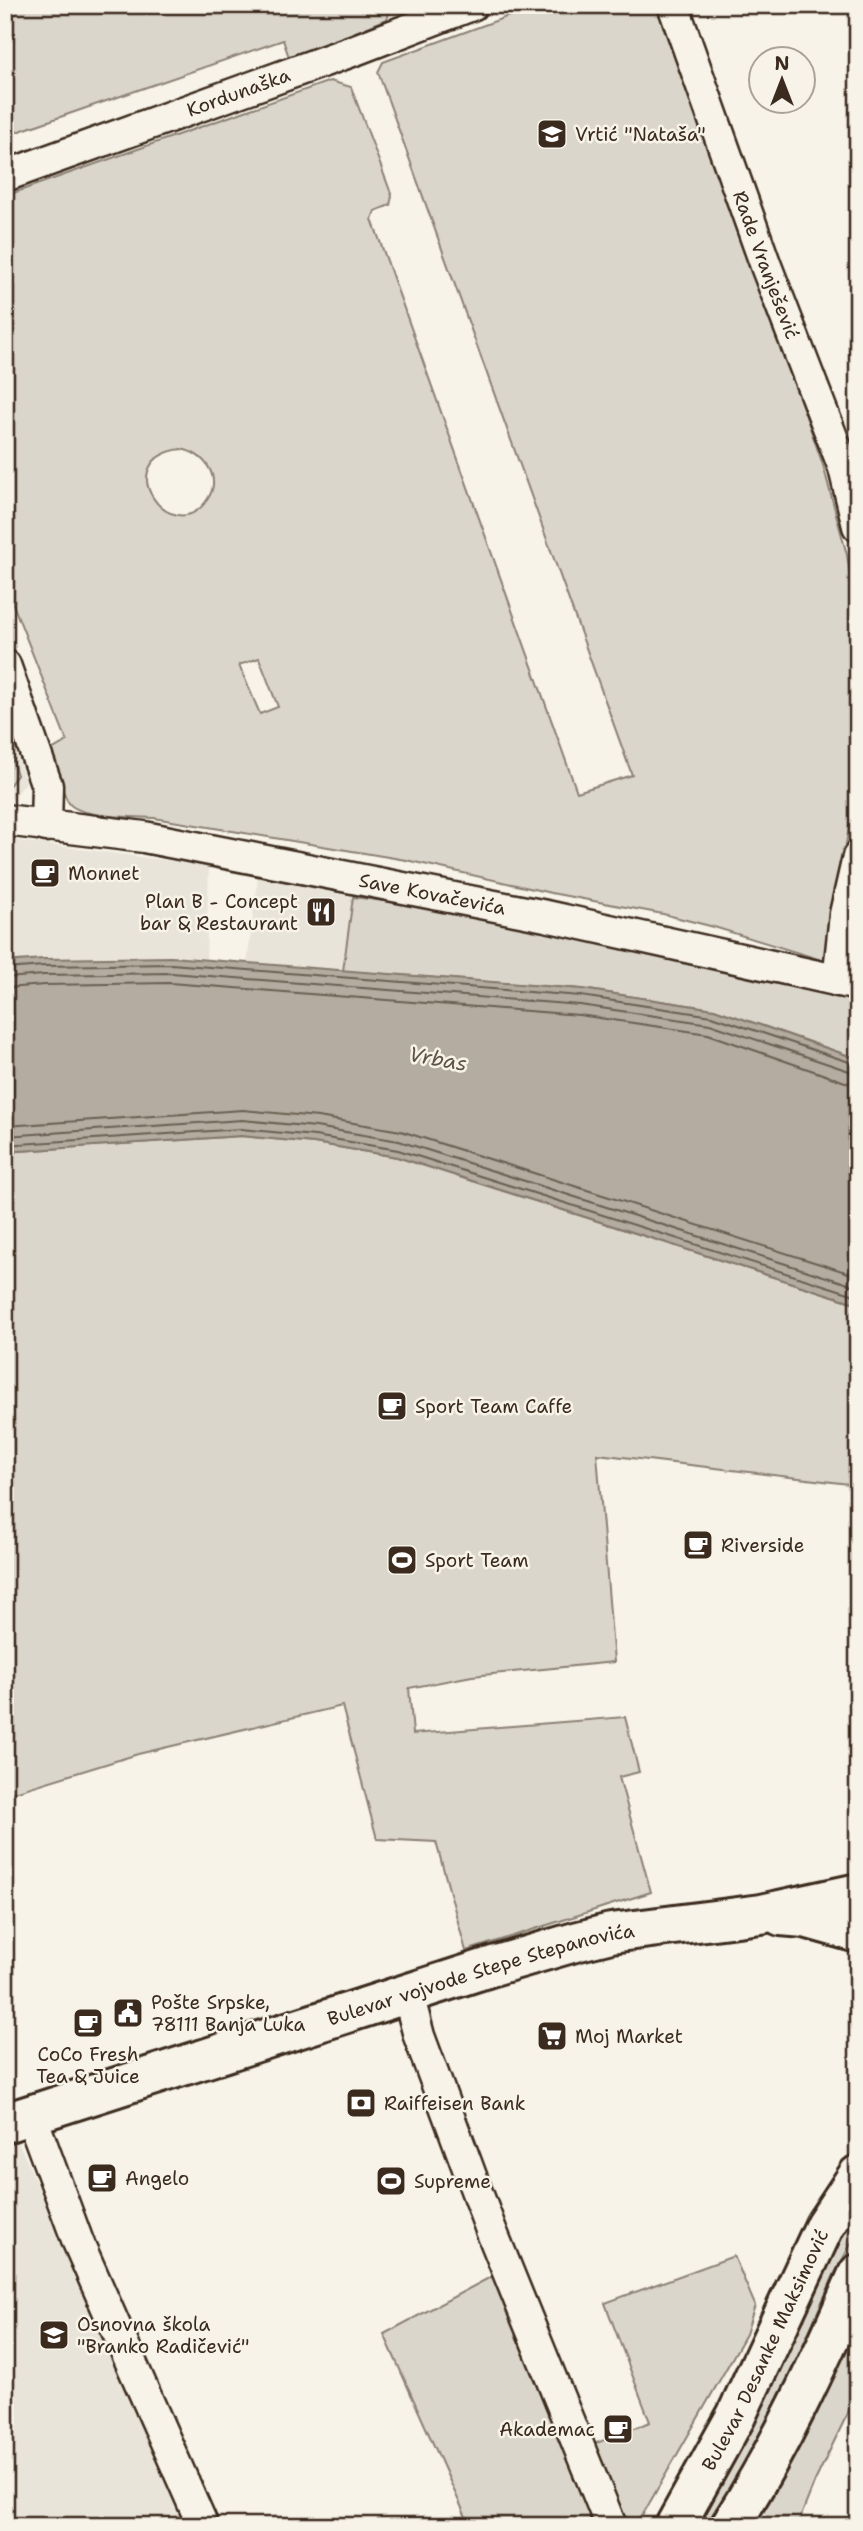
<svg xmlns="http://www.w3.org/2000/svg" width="863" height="2531" font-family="'Shantell Sans',sans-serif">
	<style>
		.built { fill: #e9e4d9 }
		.green { fill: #dbd6cb; stroke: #8b8074; stroke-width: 2; fill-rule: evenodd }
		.water { fill: #b4aca0; stroke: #84786c; stroke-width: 2 }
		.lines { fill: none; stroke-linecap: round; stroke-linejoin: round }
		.shore { stroke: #6b5e52; stroke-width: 2 }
		.minor-casing { stroke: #3b2a1e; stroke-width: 35 }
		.tertiary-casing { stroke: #3b2a1e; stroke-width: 44 }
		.secondary-casing { stroke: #3b2a1e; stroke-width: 44 }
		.minor { stroke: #f7f3e8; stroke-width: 30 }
		.tertiary { stroke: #f7f3e8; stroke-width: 38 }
		.secondary { stroke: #f7f3e8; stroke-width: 38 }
		.labels { text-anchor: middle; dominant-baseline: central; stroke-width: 5; stroke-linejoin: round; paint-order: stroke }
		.street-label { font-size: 19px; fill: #3b2a1e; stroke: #f7f3e8 }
		.poi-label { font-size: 19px; fill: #3b2a1e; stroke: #f7f3e8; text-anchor: start }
		.water-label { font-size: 21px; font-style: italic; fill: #5f5145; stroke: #f7f3e8 }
	</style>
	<rect width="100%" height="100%" fill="#f7f3e8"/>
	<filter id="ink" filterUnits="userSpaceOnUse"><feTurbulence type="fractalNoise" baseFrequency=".0143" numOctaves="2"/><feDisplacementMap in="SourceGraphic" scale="14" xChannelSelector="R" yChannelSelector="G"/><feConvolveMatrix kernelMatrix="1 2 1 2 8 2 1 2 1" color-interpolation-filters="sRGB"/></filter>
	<g filter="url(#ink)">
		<!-- built -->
		<g class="built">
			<path d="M 5,717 L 26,783 L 12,799 L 5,798 Z"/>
			<path d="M 5,839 L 209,866 L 206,960 L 171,957 L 43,959 L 5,962 Z"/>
			<path d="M 258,876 L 353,897 L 343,971 L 247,963 Z"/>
			<path d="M 18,2141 L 187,2526 L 5,2526 L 5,2145 Z"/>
		</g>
		<!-- green -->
		<g class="green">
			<path d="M 5,5 L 392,5 L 387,19 L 290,60 L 283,40 L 5,136 Z"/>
			<path d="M 539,5 L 657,5 L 725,183 L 823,465 L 847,555 L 858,622 L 858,777 L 825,961 L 714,927 L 663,914 L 551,893 L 406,860 L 154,818 C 137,817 79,818 69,803 C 61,791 56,766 50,751 L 67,741 L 5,584 L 5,196 L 330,81 L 351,87 L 392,196 L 390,205 L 375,211 L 372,219 L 577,792 L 632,775 L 378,72 L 383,62 ZM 181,449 C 204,453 223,477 207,500 C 172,551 107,460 181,449 ZM 259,658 L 278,707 L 260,714 L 239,665 Z"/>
			<path d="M 5,737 L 17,775 L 5,791 Z"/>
			<path d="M 353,897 L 507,917 L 858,997 L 858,1059 L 714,1009 L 582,989 L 343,971 Z"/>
			<path d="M 241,1136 L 314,1143 L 397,1157 L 858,1304 L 858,1485 L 597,1454 L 614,1662 L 472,1676 L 409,1688 L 413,1734 L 625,1717 L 639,1772 L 619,1777 L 651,1892 L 466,1951 L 436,1842 L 377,1839 L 342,1706 L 138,1754 L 5,1795 L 5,1152 Z"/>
			<path d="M 858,2207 L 858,2231 L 834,2275 L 771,2417 L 710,2526 L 692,2526 L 823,2266 Z"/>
			<path d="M 734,2256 L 755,2305 L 746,2334 L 642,2516 L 634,2520 L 620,2515 L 594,2444 L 650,2422 L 605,2303 Z"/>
			<path d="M 500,2272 L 594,2526 L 470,2526 L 384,2334 Z"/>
			<path d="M 858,2303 L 858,2392 L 815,2481 L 797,2526 L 742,2526 Z"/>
		</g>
		<!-- water -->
		<path class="water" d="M 171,957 L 582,989 L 714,1009 L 858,1059 L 858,1304 L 397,1157 L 314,1143 L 241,1136 L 5,1152 L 5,962 L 43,959 Z"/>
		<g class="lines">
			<!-- shore -->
			<g class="shore">
				<path d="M 5,969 L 44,966 L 171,964 L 581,996 L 712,1016 L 858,1065"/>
				<path d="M 5,978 L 44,975 L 171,973 L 580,1005 L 710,1024 L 858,1074"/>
				<path d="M 5,988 L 45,985 L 170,983 L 579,1015 L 708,1034 L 848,1083 L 858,1084"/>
				<path d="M 5,1126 L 243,1110 L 318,1117 L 401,1131 L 858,1276"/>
				<path d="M 5,1136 L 242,1120 L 316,1127 L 399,1141 L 858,1287"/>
				<path d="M 5,1145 L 241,1129 L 315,1136 L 398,1150 L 858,1296"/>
			</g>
			<!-- minor casing -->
			<g class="minor-casing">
				<g id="minor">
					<path id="s1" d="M 673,5 L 766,266 L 844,468 L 858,526"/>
					<path id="s2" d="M 5,176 L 355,50 L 472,5"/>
					<path d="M 5,665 L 47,786 L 46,826"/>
					<path id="s3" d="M 5,820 L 144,837 L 546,916 L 858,985"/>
					<path d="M 838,981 L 845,914 L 858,857"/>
					<path d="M 408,1994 L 419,2036 L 491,2230 L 611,2526"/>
					<path d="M 31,2115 L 78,2242 L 203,2526"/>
				</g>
			</g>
			<!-- tertiary casing -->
			<g class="tertiary-casing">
				<g id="tertiary">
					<path d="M 781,1916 L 805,1918 L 858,1933"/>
					<path id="s4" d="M 5,2123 L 493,1966 L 575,1942 L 611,1933 L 761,1914 L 858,1893"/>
				</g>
			</g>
			<!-- secondary casing -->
			<g class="secondary-casing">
				<g id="secondary">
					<path id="s5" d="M 675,2526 L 736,2416 L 825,2225 L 858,2175"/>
					<path d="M 730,2526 C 781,2446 820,2361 858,2274"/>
				</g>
			</g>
			<!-- minor -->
			<use href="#minor" class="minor"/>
			<!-- tertiary -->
			<use href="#tertiary" class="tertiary"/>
			<!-- secondary -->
			<use href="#secondary" class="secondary"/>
		</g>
	</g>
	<!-- icons -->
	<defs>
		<g id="school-square" transform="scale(1.575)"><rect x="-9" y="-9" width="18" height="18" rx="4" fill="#3b2a1e" stroke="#f7f3e8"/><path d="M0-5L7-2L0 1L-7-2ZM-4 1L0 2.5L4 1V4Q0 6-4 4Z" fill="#fff"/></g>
		<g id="cafe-square" transform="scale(1.575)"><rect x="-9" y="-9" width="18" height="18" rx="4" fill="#3b2a1e" stroke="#f7f3e8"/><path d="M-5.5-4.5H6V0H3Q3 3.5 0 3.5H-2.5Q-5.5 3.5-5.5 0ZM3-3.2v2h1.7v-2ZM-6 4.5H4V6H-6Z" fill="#fff"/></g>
		<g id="restaurant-square" transform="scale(1.575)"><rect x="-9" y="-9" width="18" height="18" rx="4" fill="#3b2a1e" stroke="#f7f3e8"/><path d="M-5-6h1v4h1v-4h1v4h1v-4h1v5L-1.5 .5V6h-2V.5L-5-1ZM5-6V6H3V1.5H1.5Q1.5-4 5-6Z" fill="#fff"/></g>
		<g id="stadium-square" transform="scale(1.575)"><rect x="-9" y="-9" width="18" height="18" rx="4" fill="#3b2a1e" stroke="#f7f3e8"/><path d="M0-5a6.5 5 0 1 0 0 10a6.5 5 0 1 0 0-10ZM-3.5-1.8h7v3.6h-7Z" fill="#fff"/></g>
		<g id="civic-square" transform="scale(1.575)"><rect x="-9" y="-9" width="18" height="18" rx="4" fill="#3b2a1e" stroke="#f7f3e8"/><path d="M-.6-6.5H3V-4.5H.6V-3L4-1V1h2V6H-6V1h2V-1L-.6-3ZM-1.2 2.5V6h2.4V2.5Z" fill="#fff"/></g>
		<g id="supermarket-square" transform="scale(1.575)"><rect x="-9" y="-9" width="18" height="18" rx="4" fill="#3b2a1e" stroke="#f7f3e8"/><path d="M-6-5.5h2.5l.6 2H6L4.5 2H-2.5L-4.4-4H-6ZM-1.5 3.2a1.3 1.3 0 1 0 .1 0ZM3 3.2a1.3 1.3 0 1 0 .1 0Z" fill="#fff"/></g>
		<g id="bank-square" transform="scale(1.575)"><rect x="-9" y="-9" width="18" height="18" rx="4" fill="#3b2a1e" stroke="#f7f3e8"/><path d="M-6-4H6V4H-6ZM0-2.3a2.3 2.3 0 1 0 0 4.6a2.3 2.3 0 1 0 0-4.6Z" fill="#fff"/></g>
	</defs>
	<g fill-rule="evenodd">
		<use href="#school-square" x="552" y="134"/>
		<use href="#cafe-square" x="45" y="873"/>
		<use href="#restaurant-square" x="321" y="912"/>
		<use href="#cafe-square" x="392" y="1406"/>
		<use href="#cafe-square" x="698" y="1545"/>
		<use href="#stadium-square" x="402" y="1560"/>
		<use href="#civic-square" x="128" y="2013"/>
		<use href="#cafe-square" x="88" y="2023"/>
		<use href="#supermarket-square" x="552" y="2036"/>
		<use href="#bank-square" x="361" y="2103"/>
		<use href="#cafe-square" x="102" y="2178"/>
		<use href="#stadium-square" x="391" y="2181"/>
		<use href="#school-square" x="54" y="2335"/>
		<use href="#cafe-square" x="618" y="2429"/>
	</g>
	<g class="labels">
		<!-- street labels -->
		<g class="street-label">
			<text stroke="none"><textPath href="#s2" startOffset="248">Kordunaška</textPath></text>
			<text stroke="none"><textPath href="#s1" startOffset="276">Rade Vranješević</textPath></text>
			<text stroke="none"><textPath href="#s3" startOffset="434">Save Kovačevića</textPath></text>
			<text stroke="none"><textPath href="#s4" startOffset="499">Bulevar vojvode Stepe Stepanovića</textPath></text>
			<text stroke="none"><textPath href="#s5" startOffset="198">Bulevar Desanke Maksimović</textPath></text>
		</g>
		<!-- poi labels -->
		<g class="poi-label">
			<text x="575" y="134">Vrtić "Nataša"</text>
			<text x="68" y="873">Monnet</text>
			<text x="298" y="901" text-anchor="end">Plan B - Concept<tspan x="298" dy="22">bar &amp; Restaurant</tspan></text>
			<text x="415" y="1406">Sport Team Caffe</text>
			<text x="721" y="1545">Riverside</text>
			<text x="425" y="1560">Sport Team</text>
			<text x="151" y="2002">Pošte Srpske,<tspan x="151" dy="22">78111 Banja Luka</tspan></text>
			<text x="575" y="2036">Moj Market</text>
			<text x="88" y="2054" text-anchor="middle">CoCo Fresh<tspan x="88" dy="22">Tea &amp; Juice</tspan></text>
			<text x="384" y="2103">Raiffeisen Bank</text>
			<text x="125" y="2178">Angelo</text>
			<text x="414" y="2181">Supreme</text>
			<text x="77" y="2324">Osnovna škola<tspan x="77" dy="22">"Branko Radičević"</tspan></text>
			<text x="595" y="2429" text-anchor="end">Akademac</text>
		</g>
		<!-- water labels -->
		<g class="water-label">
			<text transform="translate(438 1059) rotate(10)">Vrbas</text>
		</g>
	</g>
	<!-- margin -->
	<rect width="863" height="2531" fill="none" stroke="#f7f3e8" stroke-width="28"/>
	<rect x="14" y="14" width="835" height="2503" fill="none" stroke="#3b2a1e" stroke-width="2.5" filter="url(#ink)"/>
	<!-- north arrow -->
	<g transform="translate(782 80)"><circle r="33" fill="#f7f3e8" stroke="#aca397" stroke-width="2"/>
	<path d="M0-5L12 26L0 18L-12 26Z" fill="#3b2a1e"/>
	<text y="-10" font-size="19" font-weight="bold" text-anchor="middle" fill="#3b2a1e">N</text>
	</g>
</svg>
